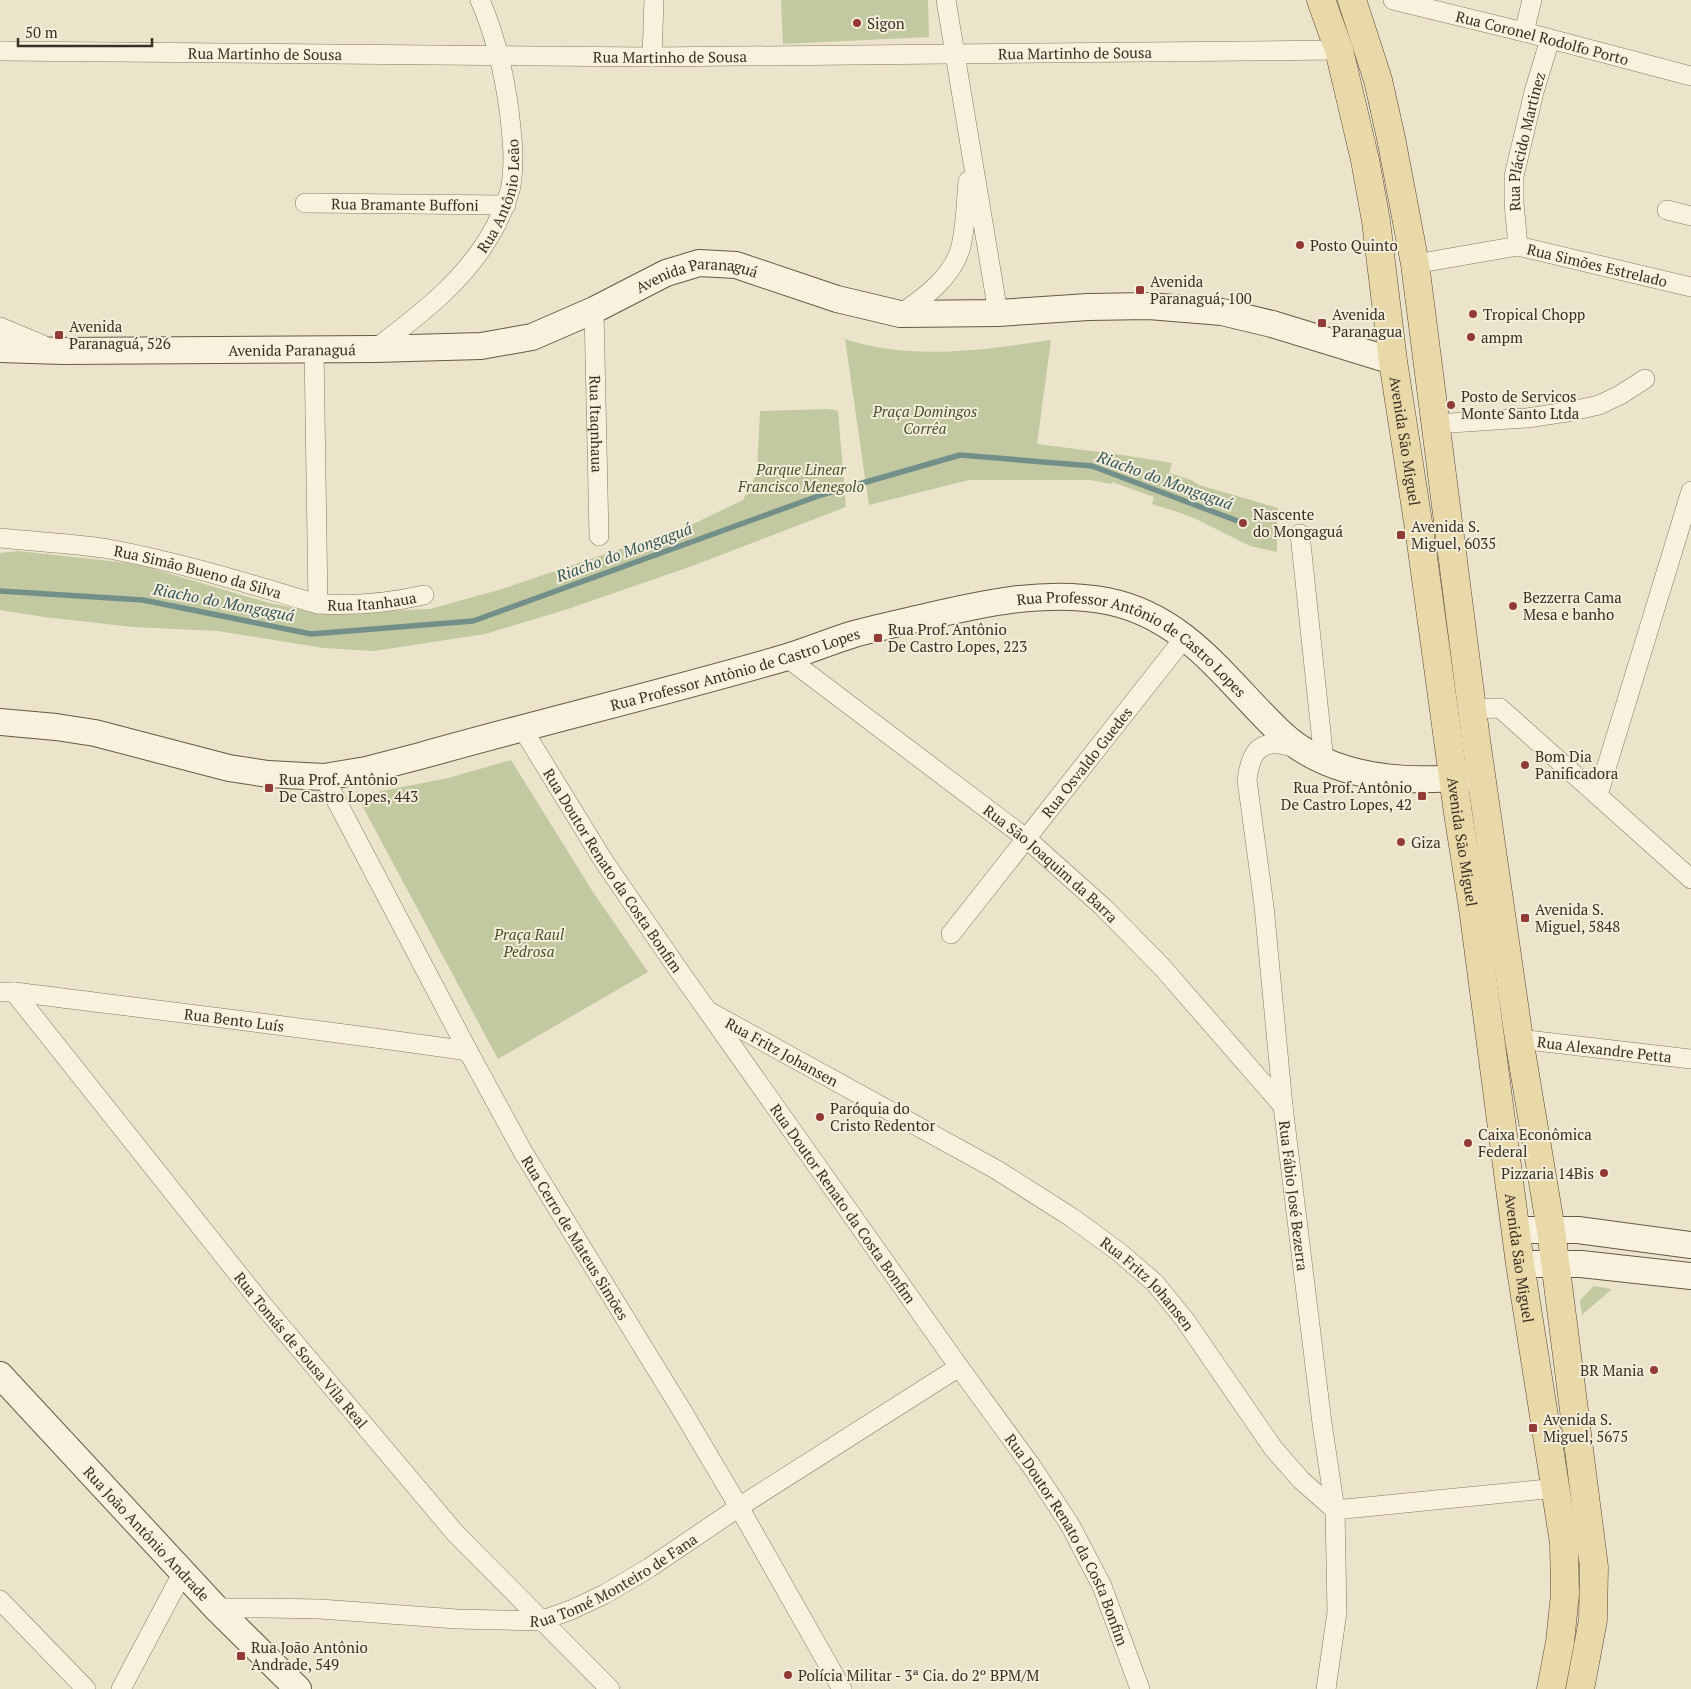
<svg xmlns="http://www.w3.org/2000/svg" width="1691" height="1689" font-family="'PT Serif',serif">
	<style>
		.green { fill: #c2c9a0 }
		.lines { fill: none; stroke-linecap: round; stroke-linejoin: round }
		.stream { stroke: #728f89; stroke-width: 5.5 }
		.street-casing { stroke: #877761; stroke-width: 20 }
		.secondary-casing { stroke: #695843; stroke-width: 28 }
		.primary-casing { stroke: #564534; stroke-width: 29 }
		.street { stroke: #f7f1de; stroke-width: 19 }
		.secondary { stroke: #f7f1de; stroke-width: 26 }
		.primary { stroke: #ead9a8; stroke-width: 28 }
		.poi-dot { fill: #913a36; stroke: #f3edda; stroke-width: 2 }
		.labels { text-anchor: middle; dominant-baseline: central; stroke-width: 4; stroke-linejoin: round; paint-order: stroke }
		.poi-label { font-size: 15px; fill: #392f23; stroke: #f3edda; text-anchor: start }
		.street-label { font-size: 15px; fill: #392f23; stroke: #f3edda }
		.park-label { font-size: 15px; font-style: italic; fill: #47542b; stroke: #f3edda }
		.water-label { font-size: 16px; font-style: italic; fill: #335757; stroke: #f3edda }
	</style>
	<rect width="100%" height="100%" fill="#ebe4cb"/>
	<!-- green -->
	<g class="green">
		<path d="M 781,0 L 928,0 L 929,37 L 783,44 Z"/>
		<path d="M 845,339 C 912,361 983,350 1051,340 L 1037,444 L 1123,455 L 1172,463 L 1169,473 L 1191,480 L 1199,485 L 1278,508 L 1277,518 L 1277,552 L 1250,546 L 1196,519 L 1178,512 L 1152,504 L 1154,497 L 1112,482 L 1111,484 L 1091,480 L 969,480 L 869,505 Z"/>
		<path d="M 828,409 L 838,411 L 846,507 L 692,566 L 565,610 L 485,634 L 374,651 L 323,648 L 218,631 L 133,627 L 44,617 L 0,610 L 0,553 L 18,551 L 137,564 L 269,603 L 324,613 L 430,609 L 502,589 L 691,525 L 743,500 L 757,473 L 760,411 Z"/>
		<path d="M 511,760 L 593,892 L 648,972 L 498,1059 L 357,796 L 448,778 Z"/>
		<path d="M 1594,1286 L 1612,1289 L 1582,1315 L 1580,1300 Z"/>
	</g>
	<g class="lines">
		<!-- stream -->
		<path class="stream" d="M 0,591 L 143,600 L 311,634 L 473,621 L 821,495 L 960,455 L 1092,466 L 1243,523"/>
		<!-- street casing -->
		<g class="street-casing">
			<g id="street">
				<path d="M 946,0 L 998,313"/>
				<path id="s1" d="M 1393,0 L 1524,32 L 1691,76"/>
				<path d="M 1524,32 L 1532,0"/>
				<path id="s2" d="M 0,51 L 652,57 L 1339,50"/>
				<path d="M 652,57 L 654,0"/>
				<path id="s3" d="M 305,203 L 506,205"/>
				<path d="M 1667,210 L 1691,216"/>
				<path id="s4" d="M 1518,246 L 1514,203 L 1514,176 L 1534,92 L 1550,39"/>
				<path id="s5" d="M 1415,264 L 1518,246 L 1691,287"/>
				<path id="s6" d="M 594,310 L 599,536"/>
				<path d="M 900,314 C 924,298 951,278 960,250 C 966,228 966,203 968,181"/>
				<path d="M 0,327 L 43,345"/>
				<path id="s7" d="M 375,349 C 422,313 468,279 496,225 C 502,212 508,200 511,186 C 515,160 512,135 509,110 C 504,72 495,35 480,0"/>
				<path d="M 1436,424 L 1527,418 L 1567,412 L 1599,405 L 1620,395 L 1645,379"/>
				<path d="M 1300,534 L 1324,761"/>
				<path id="s8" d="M 0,538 C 36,542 73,543 109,549 C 180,562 249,584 318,604 L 314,348"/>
				<path id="s9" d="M 318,604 C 355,606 389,603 424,595"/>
				<path id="s10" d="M 786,657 L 1027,839 L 1103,907 L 1162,967 L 1283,1106"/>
				<path d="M 1472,709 L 1500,708 L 1691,879"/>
				<path id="s11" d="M 522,728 L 603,860 L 673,962 L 959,1367 L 1032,1467 L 1070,1525 L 1102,1586 L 1140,1689"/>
				<path id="s12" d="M 1299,749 C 1291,747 1280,743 1272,744 C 1253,745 1249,765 1247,780 L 1264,906 L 1283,1106 L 1322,1423 L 1335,1510 L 1337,1612 L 1326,1689"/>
				<path id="s13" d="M 324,777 L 468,1051 L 523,1152 L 681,1409 L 739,1507 L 842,1689"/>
				<path d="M 1598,795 L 1691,491"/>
				<path id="s14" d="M 951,934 L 1185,637"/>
				<path id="s15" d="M 0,992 L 14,992 C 165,1011 317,1029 468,1051"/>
				<path id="s16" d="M 14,992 L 262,1304 L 456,1534 L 610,1689"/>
				<path id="s17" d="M 712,1013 L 997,1170 L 1071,1217 L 1119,1252 L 1155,1283 L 1185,1320 L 1273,1448 L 1301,1480 L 1335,1510 L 1556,1488"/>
				<path id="s18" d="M 1519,1039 L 1691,1059"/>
				<path d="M 0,1600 L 86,1689"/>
				<path id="s19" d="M 216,1608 L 266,1608 L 320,1609 L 457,1619 L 540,1621 L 571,1610 L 605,1594 L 649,1568 L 739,1507 L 959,1367"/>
				<path d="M 121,1689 L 183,1572"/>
			</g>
		</g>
		<!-- secondary casing -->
		<g class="secondary-casing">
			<g id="secondary">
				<path id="s20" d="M 0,349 L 63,351 L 375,349 L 481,346 L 532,337 L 594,310 L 666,273 L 699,263 L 736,265 L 837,299 L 900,314 L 998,313 L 1088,307 L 1149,306 L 1222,312 L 1272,324 L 1393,361"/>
				<path id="s21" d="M 0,722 L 56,727 L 95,733 L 229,768 L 268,774 L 324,777 L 366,770 L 420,756 C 541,722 663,693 784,658 C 808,651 831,641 854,634 C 876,628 899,623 921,618 C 981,604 1045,589 1107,601 C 1187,617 1226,681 1281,733 C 1331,780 1412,785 1476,775"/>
				<path d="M 1516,1230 L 1578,1230 L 1691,1245"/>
				<path d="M 1520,1264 L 1581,1264 L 1691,1276"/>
				<path id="s22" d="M 0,1375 L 216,1608 L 298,1689"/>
			</g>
		</g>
		<!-- primary casing -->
		<g class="primary-casing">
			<g id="primary">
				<path id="s23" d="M 1321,0 L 1339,50 L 1365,160 L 1376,221 L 1393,361 L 1420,535 L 1458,813 L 1473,908 L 1520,1264 L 1564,1543 L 1565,1594 L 1560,1642 L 1551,1689"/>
				<path d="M 1352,0 L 1378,80 L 1391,138 L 1415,264 L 1476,740 L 1519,1039 L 1551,1230 L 1594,1567 L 1593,1620 L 1580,1689"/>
			</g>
		</g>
		<!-- street -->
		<use href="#street" class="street"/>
		<!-- secondary -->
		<use href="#secondary" class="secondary"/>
		<!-- primary -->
		<use href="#primary" class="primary"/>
	</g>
	<!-- markers -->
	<g class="poi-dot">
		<circle cx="857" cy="23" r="5"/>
		<circle cx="1300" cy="245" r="5"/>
		<rect x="1135" y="285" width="10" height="10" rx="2.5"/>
		<circle cx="1473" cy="314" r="5"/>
		<rect x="1317" y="318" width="10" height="10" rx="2.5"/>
		<rect x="54" y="330" width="10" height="10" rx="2.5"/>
		<circle cx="1471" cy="337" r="5"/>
		<circle cx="1451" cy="405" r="5"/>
		<circle cx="1243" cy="523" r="5"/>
		<rect x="1396" y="530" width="10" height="10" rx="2.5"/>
		<circle cx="1513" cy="606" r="5"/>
		<rect x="873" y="633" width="10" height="10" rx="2.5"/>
		<circle cx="1525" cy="765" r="5"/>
		<rect x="264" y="783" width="10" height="10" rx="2.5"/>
		<rect x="1417" y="791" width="10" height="10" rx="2.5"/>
		<circle cx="1401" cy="842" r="5"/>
		<rect x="1520" y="913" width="10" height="10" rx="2.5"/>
		<circle cx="820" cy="1117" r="5"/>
		<circle cx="1468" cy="1143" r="5"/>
		<circle cx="1604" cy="1173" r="5"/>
		<circle cx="1654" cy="1370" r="5"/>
		<rect x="1528" y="1423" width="10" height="10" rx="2.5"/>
		<rect x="236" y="1651" width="10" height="10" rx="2.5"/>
		<circle cx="788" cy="1675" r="5"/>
	</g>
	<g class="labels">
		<!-- poi labels -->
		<g class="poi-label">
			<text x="867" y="23">Sigon</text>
			<text x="1310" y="245">Posto Quinto</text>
			<text x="1150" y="281">Avenida<tspan x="1150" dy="17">Paranaguá, 100</tspan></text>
			<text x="1332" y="314">Avenida<tspan x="1332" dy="17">Paranagua</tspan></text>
			<text x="1483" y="314">Tropical Chopp</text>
			<text x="69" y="326">Avenida<tspan x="69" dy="17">Paranaguá, 526</tspan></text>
			<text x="1481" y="337">ampm</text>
			<text x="1461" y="396">Posto de Servicos<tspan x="1461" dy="17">Monte Santo Ltda</tspan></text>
			<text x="1253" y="514">Nascente<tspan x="1253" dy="17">do Mongaguá</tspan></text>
			<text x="1411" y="526">Avenida S.<tspan x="1411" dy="17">Miguel, 6035</tspan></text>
			<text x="1523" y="597">Bezzerra Cama<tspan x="1523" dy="17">Mesa e banho</tspan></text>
			<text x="888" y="629">Rua Prof. Antônio<tspan x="888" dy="17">De Castro Lopes, 223</tspan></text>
			<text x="1535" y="756">Bom Dia<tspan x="1535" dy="17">Panificadora</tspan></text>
			<text x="279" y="779">Rua Prof. Antônio<tspan x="279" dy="17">De Castro Lopes, 443</tspan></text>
			<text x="1412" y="787" text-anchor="end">Rua Prof. Antônio<tspan x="1412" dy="17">De Castro Lopes, 42</tspan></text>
			<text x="1411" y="842">Giza</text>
			<text x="1535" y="909">Avenida S.<tspan x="1535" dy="17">Miguel, 5848</tspan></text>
			<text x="830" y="1108">Paróquia do<tspan x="830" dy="17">Cristo Redentor</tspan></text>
			<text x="1478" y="1134">Caixa Econômica<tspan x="1478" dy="17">Federal</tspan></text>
			<text x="1594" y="1173" text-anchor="end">Pizzaria 14Bis</text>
			<text x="1644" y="1370" text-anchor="end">BR Mania</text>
			<text x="1543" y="1419">Avenida S.<tspan x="1543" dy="17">Miguel, 5675</tspan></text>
			<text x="251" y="1647">Rua João Antônio<tspan x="251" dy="17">Andrade, 549</tspan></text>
			<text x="798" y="1675">Polícia Militar - 3ª Cia. do 2º BPM/M</text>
		</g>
		<!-- street labels -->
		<g class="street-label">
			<text stroke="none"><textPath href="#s1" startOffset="154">Rua Coronel Rodolfo Porto</textPath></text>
			<text stroke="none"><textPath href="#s2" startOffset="265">Rua Martinho de Sousa</textPath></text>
			<text stroke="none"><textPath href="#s2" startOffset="1075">Rua Martinho de Sousa</textPath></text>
			<text stroke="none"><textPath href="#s2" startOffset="670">Rua Martinho de Sousa</textPath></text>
			<text stroke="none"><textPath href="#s4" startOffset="106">Rua Plácido Martinez</textPath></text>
			<text stroke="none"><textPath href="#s7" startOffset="204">Rua Antônio Leão</textPath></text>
			<text stroke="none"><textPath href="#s3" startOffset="100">Rua Bramante Buffoni</textPath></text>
			<text stroke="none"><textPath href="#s5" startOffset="186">Rua Simões Estrelado</textPath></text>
			<text stroke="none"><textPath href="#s20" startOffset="712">Avenida Paranaguá</textPath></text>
			<text stroke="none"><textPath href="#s20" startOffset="292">Avenida Paranaguá</textPath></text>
			<text stroke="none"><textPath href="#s6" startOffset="114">Rua Itaqnhaua</textPath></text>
			<text stroke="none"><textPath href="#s23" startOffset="450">Avenida São Miguel</textPath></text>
			<text stroke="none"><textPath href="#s8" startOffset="201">Rua Simão Bueno da Silva</textPath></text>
			<text stroke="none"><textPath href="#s9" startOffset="54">Rua Itanhaua</textPath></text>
			<text stroke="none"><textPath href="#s21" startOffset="1175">Rua Professor Antônio de Castro Lopes</textPath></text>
			<text stroke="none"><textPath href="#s21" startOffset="755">Rua Professor Antônio de Castro Lopes</textPath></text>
			<text stroke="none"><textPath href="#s14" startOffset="219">Rua Osvaldo Guedes</textPath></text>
			<text stroke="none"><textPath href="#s23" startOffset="855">Avenida São Miguel</textPath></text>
			<text stroke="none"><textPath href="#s10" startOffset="336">Rua São Joaquim da Barra</textPath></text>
			<text stroke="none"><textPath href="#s11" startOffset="169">Rua Doutor Renato da Costa Bonfim</textPath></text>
			<text stroke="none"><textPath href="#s15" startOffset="236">Rua Bento Luís</textPath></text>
			<text stroke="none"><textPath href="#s18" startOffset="86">Rua Alexandre Petta</textPath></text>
			<text stroke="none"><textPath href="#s17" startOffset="80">Rua Fritz Johansen</textPath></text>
			<text stroke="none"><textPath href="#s12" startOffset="494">Rua Fábio José Bezerra</textPath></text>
			<text stroke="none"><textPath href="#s11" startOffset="574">Rua Doutor Renato da Costa Bonfim</textPath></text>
			<text stroke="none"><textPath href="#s13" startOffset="525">Rua Cerro de Mateus Simões</textPath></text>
			<text stroke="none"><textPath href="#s23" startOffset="1275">Avenida São Miguel</textPath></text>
			<text stroke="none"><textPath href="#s17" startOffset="515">Rua Fritz Johansen</textPath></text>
			<text stroke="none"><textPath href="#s16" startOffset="459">Rua Tomás de Sousa Vila Real</textPath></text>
			<text stroke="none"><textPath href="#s22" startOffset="216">Rua João Antônio Andrade</textPath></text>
			<text stroke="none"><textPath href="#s11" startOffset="979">Rua Doutor Renato da Costa Bonfim</textPath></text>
			<text stroke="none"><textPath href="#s19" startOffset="408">Rua Tomé Monteiro de Fana</textPath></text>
		</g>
		<!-- park labels -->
		<g class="park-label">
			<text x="925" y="411">Praça Domingos<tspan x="925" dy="17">Corrêa</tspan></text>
			<text x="801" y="469">Parque Linear<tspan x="801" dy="17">Francisco Menegolo</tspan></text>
			<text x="529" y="934">Praça Raul<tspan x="529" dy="17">Pedrosa</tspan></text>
		</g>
		<!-- water labels -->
		<g class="water-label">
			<text transform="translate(1165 480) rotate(20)">Riacho do Mongaguá</text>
			<text transform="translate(624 552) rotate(-20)">Riacho do Mongaguá</text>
			<text transform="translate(224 602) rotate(11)">Riacho do Mongaguá</text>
		</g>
	</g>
	<!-- scale -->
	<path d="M18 38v8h134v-8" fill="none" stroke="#392f23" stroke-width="2.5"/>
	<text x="25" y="38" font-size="15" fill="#392f23" stroke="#f3edda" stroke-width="4" paint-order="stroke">50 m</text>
</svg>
